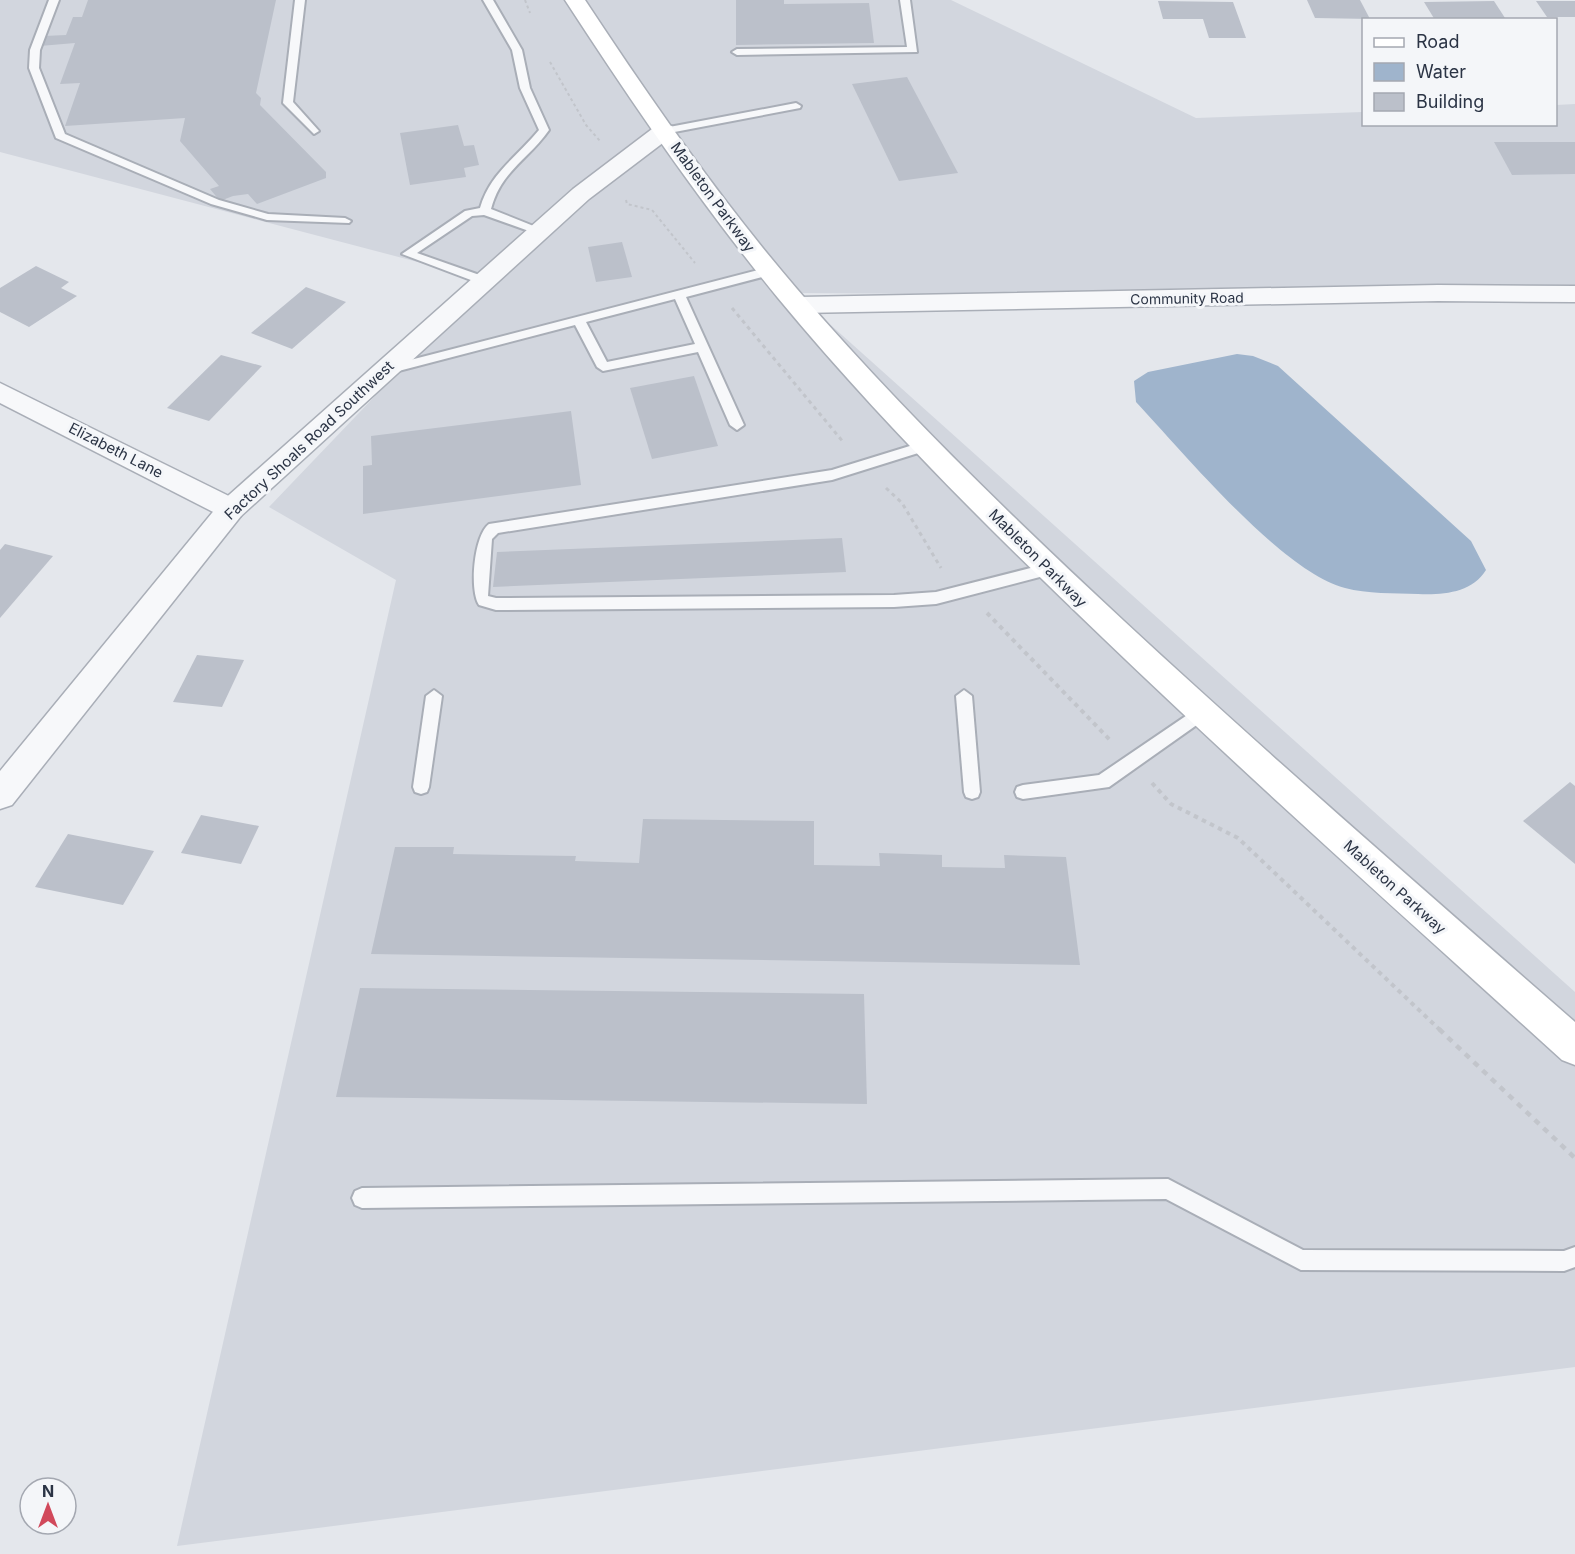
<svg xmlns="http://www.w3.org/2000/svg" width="1575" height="1554" font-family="Inter,sans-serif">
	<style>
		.built { fill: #d2d6de }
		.water { fill: #9fb4cc }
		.building { fill: #bbc0ca }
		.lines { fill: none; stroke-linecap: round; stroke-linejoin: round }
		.service-casing { stroke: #a9aeb7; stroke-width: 4 }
		.minor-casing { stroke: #a9aeb7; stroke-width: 3 }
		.tertiary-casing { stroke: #a9aeb7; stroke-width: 3 }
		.secondary-casing { stroke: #a9aeb7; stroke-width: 3 }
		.path-far3 { stroke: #c2c5cb; stroke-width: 2; stroke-dasharray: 3 3; stroke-linecap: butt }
		.path-far2 { stroke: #c2c5cb; stroke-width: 3; stroke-dasharray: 4 4; stroke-linecap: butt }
		.path-far1 { stroke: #c2c5cb; stroke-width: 4; stroke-dasharray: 4.5 4.5; stroke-linecap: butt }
		.path { stroke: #c2c5cb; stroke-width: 4.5; stroke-dasharray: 6 6; stroke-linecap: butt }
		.service { fill: #f7f8fa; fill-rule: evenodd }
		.minor { fill: #f7f8fa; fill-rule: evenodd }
		.tertiary { fill: #f7f8fa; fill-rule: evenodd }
		.secondary { fill: #fff; fill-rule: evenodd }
		.labels { text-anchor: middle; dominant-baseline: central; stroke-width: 6; stroke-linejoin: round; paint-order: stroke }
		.far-street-label { font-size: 14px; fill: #2b3445; stroke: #f4f6f9 }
		.street-label { font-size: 15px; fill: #2b3445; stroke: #f4f6f9 }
	</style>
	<rect width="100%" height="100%" fill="#e4e7ec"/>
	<!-- built -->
	<path class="built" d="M 0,0 L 951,0 L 1196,118 L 1363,112 L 1364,124 L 1556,124 L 1556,105 L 1575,104 L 1575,298 L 795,293 L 1575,992 L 1575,1367 L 177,1546 L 396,580 L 269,507 L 486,280 L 0,152 Z"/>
	<!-- water -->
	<path class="water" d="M 1237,354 L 1253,356 L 1278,366 L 1471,541 L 1486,570 C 1472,593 1443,595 1418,594 C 1394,593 1367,594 1345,588 C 1281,571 1183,452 1136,402 L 1134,381 L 1148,372 Z"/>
	<!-- building -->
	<g class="building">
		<path d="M 88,0 L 276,0 L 256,93 L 261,98 L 260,105 L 326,172 L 326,178 L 257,204 L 248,194 L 233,196 L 220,201 L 210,189 L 219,186 L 180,141 L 185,118 L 65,126 L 80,83 L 60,84 L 75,43 L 40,46 L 44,36 L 66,35 L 73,17 L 82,17 Z"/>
		<path d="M 736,0 L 784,0 L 784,4 L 869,3 L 874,43 L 736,45 Z"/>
		<path d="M 1307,0 L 1360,0 L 1370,19 L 1315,18 Z"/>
		<path d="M 1158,1 L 1233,2 L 1246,38 L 1209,38 L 1203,19 L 1163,19 Z"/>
		<path d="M 1494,1 L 1505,18 L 1435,20 L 1424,2 Z"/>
		<path d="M 1536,1 L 1575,1 L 1575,17 L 1547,17 Z"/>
		<path d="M 907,77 L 958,173 L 899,181 L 852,84 Z"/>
		<path d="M 458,125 L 464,146 L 474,145 L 479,165 L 464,168 L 466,177 L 410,185 L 400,133 Z"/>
		<path d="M 1494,142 L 1575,142 L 1575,174 L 1512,175 Z"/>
		<path d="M 622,242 L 632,277 L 596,282 L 588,247 Z"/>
		<path d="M 36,266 L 69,282 L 61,288 L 77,296 L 29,327 L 0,312 L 0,288 Z"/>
		<path d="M 306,287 L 346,302 L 292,349 L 251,333 Z"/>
		<path d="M 221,355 L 262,366 L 209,421 L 167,408 Z"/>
		<path d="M 694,376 L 718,446 L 652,459 L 630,388 Z"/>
		<path d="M 571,411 L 581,485 L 363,514 L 363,466 L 372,465 L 371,436 Z"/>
		<path d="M 842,538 L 846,572 L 493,587 L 497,552 Z"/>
		<path d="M 5,544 L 53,556 L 0,618 L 0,550 Z"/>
		<path d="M 197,655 L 244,660 L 222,707 L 173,702 Z"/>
		<path d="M 1570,782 L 1575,786 L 1575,864 L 1523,821 Z"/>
		<path d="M 201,815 L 259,826 L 241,864 L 181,853 Z"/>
		<path d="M 643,819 L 814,821 L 814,865 L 880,866 L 879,853 L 942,855 L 942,867 L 1005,868 L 1004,855 L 1066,857 L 1080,965 L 371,954 L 395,847 L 454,847 L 453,854 L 576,856 L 575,861 L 639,863 Z"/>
		<path d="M 68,834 L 154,851 L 123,905 L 35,887 Z"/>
		<path d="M 360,988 L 864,994 L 867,1104 L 336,1097 Z"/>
	</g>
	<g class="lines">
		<!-- service casing -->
		<g class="service-casing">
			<g id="service">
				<path d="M 49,0 L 59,0 L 40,50 L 39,68 L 65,134 L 219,200 L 268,214 L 345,218 L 351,221 L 349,223 L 267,220 L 211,204 L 56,138 L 29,68 L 30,50 Z"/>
				<path d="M 295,0 L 305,0 L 293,102 L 319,131 L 314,134 L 283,103 Z"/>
				<path d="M 483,0 L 493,0 L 522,50 L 530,88 L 549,130 C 528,160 501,171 491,209 L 546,231 L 540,235 L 484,215 L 472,216 L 417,253 L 488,278 L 490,281 L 484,285 L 402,254 L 465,211 L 480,208 C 490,173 517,157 539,130 L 520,88 L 512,50 Z"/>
				<path d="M 900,0 L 910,0 L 917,52 L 737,55 L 732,52 L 737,49 L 907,47 Z"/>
				<path d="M 796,103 L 801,106 L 800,108 L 664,134 L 659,131 L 664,128 Z"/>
				<path d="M 770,267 L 774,268 L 774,274 L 686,297 L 744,425 L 737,430 L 730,425 L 698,352 L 603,371 L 597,367 L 575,325 L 387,374 L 381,370 L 387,366 ZM 675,299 L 695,344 L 607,362 L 586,322 Z"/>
				<path d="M 926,441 L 931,443 L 931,449 L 832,480 L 498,533 L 492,539 L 488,596 L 496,598 L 894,595 L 936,592 L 1050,563 L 1055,565 L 1057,569 L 1055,573 L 936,604 L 894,607 L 496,610 L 479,605 C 469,590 474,535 489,524 L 832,470 Z"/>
				<path d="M 434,690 L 442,696 L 429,787 L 427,792 L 421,794 L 415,792 L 413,787 L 426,696 Z"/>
				<path d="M 964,690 L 972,696 L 980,792 L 978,797 L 972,799 L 966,797 L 964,792 L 956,696 Z"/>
				<path d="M 1202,705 L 1208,707 L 1210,712 L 1208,717 L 1109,787 L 1023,799 L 1017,797 L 1015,792 L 1017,787 L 1023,785 L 1099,775 Z"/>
				<path d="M 1168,1179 L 1303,1250 L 1564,1251 L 1575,1247 L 1575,1267 L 1564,1271 L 1301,1270 L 1166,1199 L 362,1208 L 355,1205 L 352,1198 L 355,1191 L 362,1188 Z"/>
			</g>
		</g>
		<!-- minor casing -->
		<g class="minor-casing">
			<g id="minor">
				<path d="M 1438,285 L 1575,286 L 1575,302 L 1438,301 L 800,313 L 791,311 L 788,305 L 791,299 L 800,297 Z"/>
				<path d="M 0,383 L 241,502 L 245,509 L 241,516 L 231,519 L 221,516 L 0,403 Z"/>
			</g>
		</g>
		<!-- tertiary casing -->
		<g class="tertiary-casing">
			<path id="tertiary" d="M 664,125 L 672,126 L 675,131 L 672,136 L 589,199 L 241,516 L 12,805 L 0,809 L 0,771 L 221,502 L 573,189 L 656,126 Z"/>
		</g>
		<!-- secondary casing -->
		<g class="secondary-casing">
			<path id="secondary" d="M 565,0 L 585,0 C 651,100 719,198 797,289 C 898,407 1011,516 1124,621 C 1272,758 1424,890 1575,1022 L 1575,1065 L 1562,1060 C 1408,920 1253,782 1103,638 C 990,530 878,419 778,298 C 701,204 632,103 565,0 Z"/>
		</g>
		<!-- path-far3 -->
		<g class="path-far3">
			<path d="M 525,0 L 530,13"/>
			<path d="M 550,62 L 586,125 L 600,141"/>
			<path d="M 626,200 L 627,204 L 652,210 L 695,263"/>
		</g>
		<!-- path-far2 -->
		<g class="path-far2">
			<path d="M 732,308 L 844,443"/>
			<path d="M 886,488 L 902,503 L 941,568"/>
		</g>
		<!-- path-far1 -->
		<g class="path-far1">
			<path d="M 987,613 L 1111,741"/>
			<path d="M 1152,783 L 1171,804 L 1238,838 L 1440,1030"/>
		</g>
		<!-- path -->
		<path class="path" d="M 1439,1029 L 1575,1158"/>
		<!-- service -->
		<use href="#service" class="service"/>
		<!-- minor -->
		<use href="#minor" class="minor"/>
		<!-- tertiary -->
		<use href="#tertiary" class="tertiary"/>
		<!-- secondary -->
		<use href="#secondary" class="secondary"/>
	</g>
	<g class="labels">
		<!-- far-street labels -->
		<g class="far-street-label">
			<text transform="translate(1187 298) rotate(-1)">Community Road</text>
		</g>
		<!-- street labels -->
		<g class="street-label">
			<text transform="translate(713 197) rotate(54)">Mableton Parkway</text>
			<text transform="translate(309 440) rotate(-43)">Factory Shoals Road Southwest</text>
			<text transform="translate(116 450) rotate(27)">Elizabeth Lane</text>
			<text transform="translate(1038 558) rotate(45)">Mableton Parkway</text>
			<text transform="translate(1395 887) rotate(42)">Mableton Parkway</text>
		</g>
	</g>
	<!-- legend -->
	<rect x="1362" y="18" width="195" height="108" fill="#f4f6f9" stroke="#a4a8b1" stroke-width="1.5"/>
	<rect x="1374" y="38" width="30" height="9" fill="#ffffff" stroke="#a4a8b1" stroke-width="1.5"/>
	<text x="1416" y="48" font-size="18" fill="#2b3445">Road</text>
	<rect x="1374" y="63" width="30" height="18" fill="#9fb4cc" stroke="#a4a8b1" stroke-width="1.5"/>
	<text x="1416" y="78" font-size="18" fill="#2b3445">Water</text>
	<rect x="1374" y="93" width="30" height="18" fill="#bbc0ca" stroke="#a4a8b1" stroke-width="1.5"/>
	<text x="1416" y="108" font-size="18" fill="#2b3445">Building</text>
	<!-- north arrow -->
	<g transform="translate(48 1506)"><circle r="28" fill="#f4f6f9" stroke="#a4a8b1" stroke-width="1.5"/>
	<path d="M0-4.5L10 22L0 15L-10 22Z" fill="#d1495b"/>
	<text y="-9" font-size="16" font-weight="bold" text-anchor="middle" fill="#2b3445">N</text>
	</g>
</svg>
